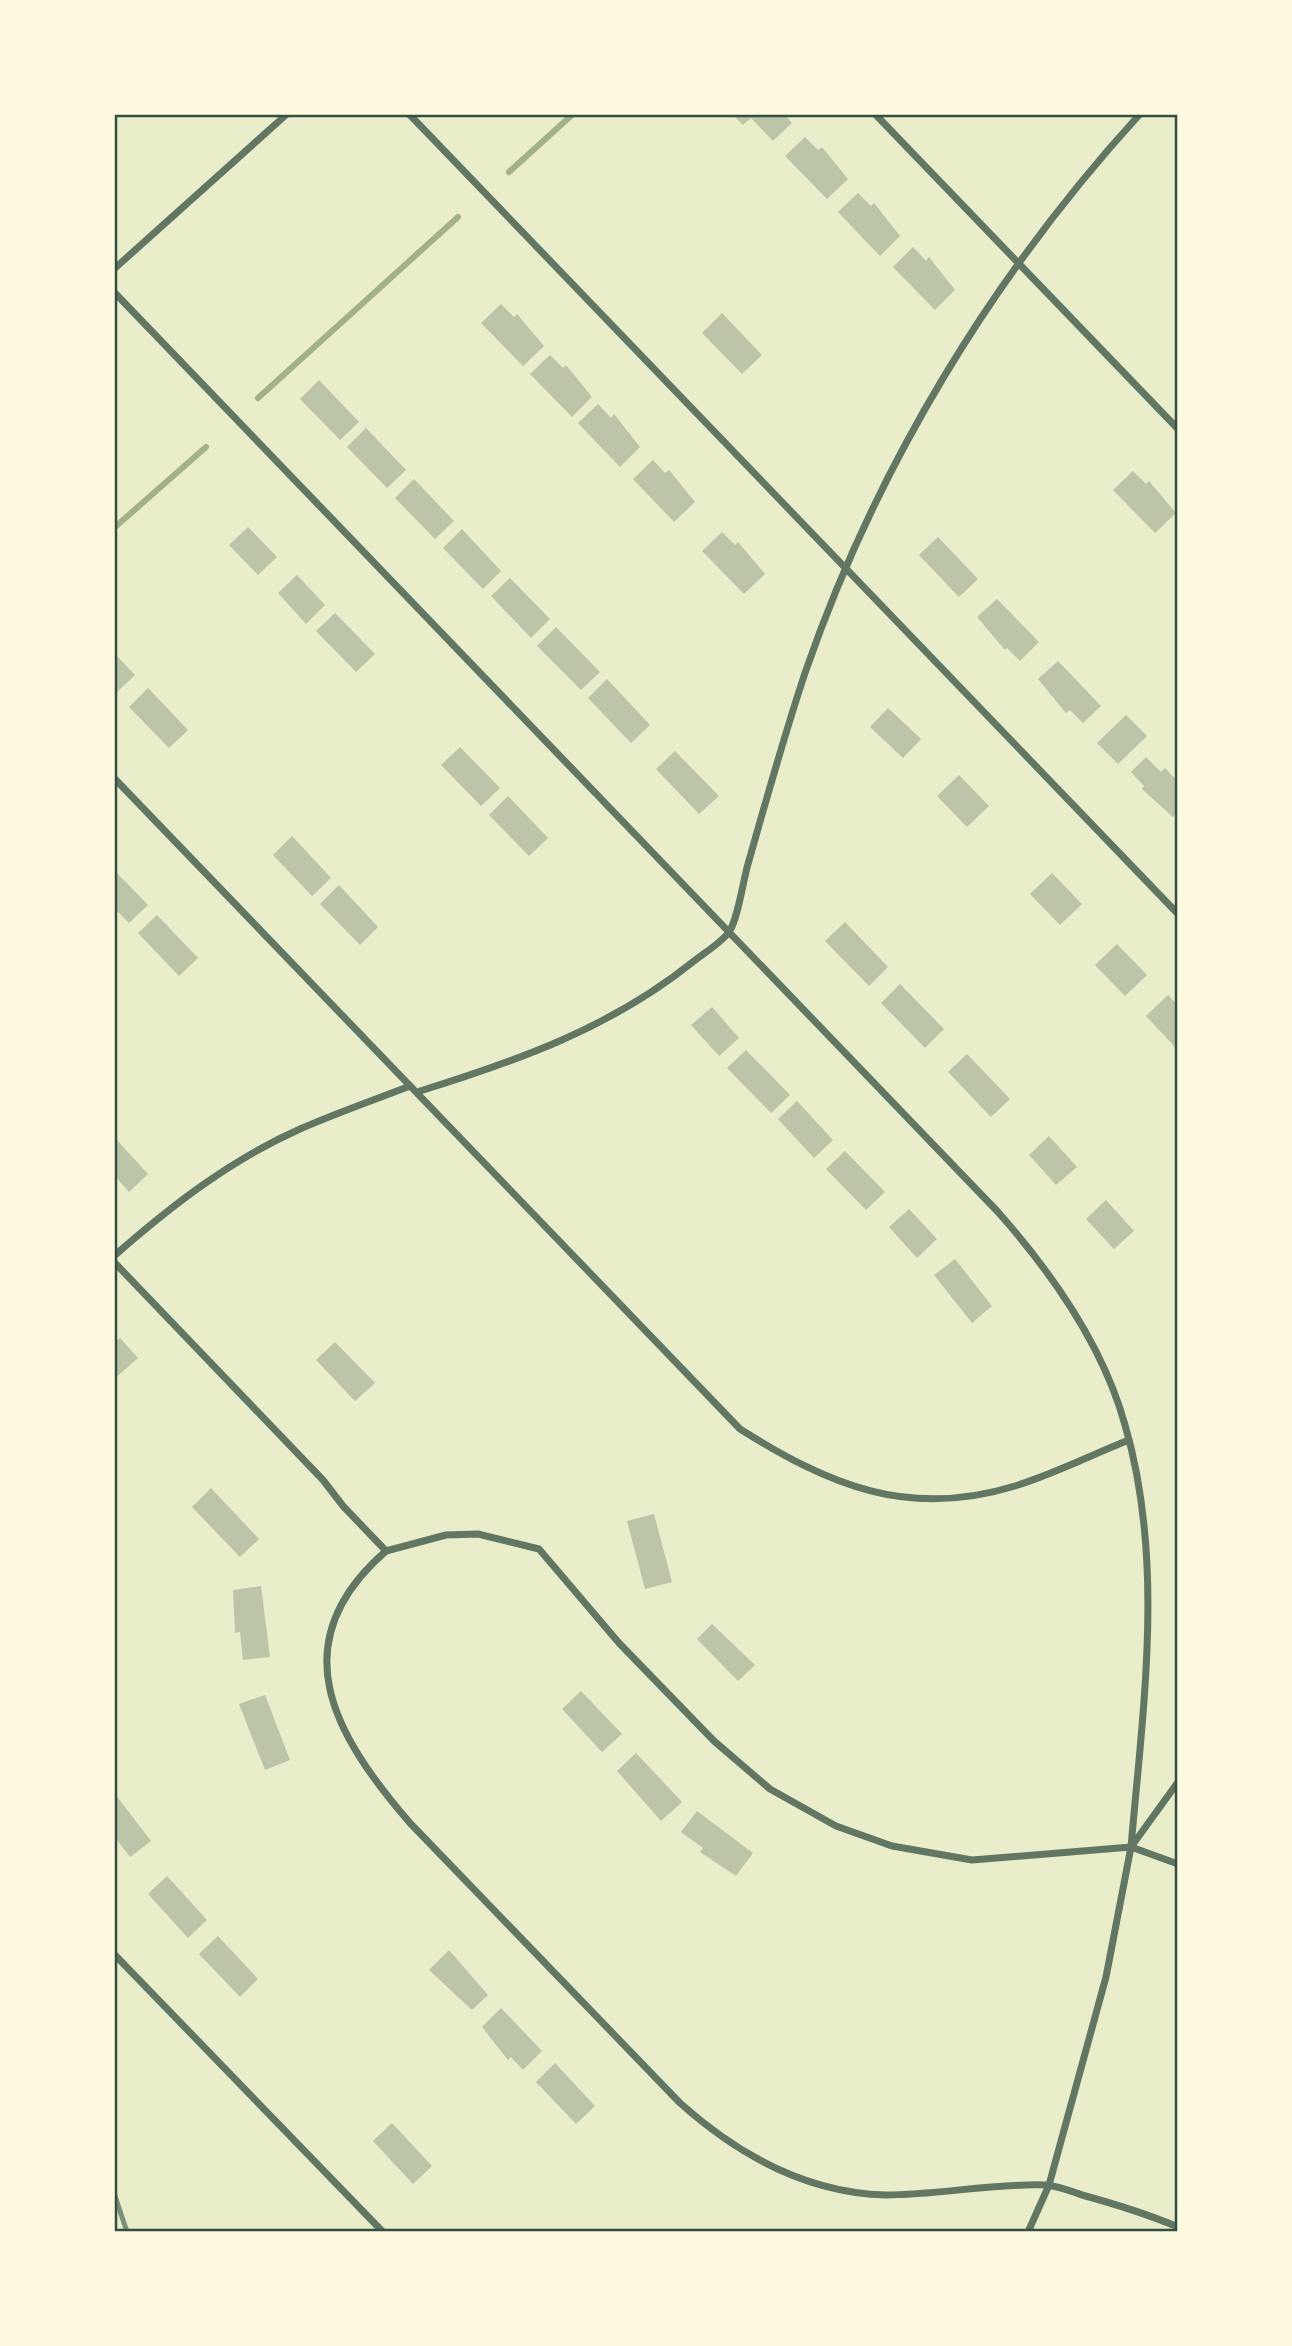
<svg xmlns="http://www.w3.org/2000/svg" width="1292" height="2346" font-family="Rubik,sans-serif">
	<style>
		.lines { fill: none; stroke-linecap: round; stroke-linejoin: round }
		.stream { stroke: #a3b18a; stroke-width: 6 }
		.building { fill: #bcc5a7 }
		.minor { stroke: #617663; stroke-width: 7 }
		.rail { stroke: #7c8e77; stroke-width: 5 }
		.neatline { fill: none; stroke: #344e41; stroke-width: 2.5 }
	</style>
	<rect width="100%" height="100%" fill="#e9edc9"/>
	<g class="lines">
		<!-- stream -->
		<g class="stream">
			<path d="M 509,172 L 573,114"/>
			<path d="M 258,398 L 458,217"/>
			<path d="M 114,528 L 206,447"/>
		</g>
	</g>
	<!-- building -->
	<g class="building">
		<path d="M 732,114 L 784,114 L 792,123 L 773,141 L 751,118 L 743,125 Z"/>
		<path d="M 805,137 L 818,150 L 822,147 L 848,179 L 827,199 L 785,156 Z"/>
		<path d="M 858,193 L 871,206 L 874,203 L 900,236 L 880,256 L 838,212 Z"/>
		<path d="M 913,247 L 926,261 L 929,257 L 955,290 L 935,310 L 893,267 Z"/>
		<path d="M 501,304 L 514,317 L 517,314 L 544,346 L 523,366 L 481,323 Z"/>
		<path d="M 722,313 L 762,355 L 742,374 L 702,333 Z"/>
		<path d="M 550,355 L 563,368 L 566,365 L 592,397 L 572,417 L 530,374 Z"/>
		<path d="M 319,380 L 359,422 L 340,440 L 300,399 Z"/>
		<path d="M 598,404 L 611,418 L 614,414 L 640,447 L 620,467 L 578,423 Z"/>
		<path d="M 366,428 L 406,470 L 387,488 L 347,447 Z"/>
		<path d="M 653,460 L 665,473 L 669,470 L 695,502 L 674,522 L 633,479 Z"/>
		<path d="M 1133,471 L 1146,484 L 1149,481 L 1176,513 L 1155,533 L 1113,490 Z"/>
		<path d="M 414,479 L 454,521 L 435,539 L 395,498 Z"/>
		<path d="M 248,527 L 277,557 L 258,575 L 229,545 Z"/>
		<path d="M 462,529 L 501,571 L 483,589 L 443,548 Z"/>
		<path d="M 722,532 L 735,545 L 738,542 L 765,574 L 744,594 L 702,551 Z"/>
		<path d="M 938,537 L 978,579 L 959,597 L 919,555 Z"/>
		<path d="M 297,575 L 325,605 L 306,624 L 278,593 Z"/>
		<path d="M 510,578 L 550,619 L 531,638 L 491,596 Z"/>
		<path d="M 997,599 L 1039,642 L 1020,661 L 1007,648 L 1005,650 L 977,617 Z"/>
		<path d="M 335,613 L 375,654 L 356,672 L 316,631 Z"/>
		<path d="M 556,627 L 600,672 L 581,690 L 537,646 Z"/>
		<path d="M 114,653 L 135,675 L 116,693 L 114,691 Z"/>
		<path d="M 1058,661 L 1101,706 L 1083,723 L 1070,710 L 1066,713 L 1038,679 Z"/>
		<path d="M 607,679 L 650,725 L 631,743 L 588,698 Z"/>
		<path d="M 148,688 L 188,730 L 169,748 L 129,707 Z"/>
		<path d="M 888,708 L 921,739 L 903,758 L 870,727 Z"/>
		<path d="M 1126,715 L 1147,736 L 1118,764 L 1097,743 Z"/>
		<path d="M 460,747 L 500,788 L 481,806 L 441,765 Z"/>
		<path d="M 675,751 L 719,796 L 699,814 L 656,769 Z"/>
		<path d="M 1146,757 L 1161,772 L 1165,768 L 1178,782 L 1178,812 L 1173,817 L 1142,789 L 1144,786 L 1131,772 Z"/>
		<path d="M 959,775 L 989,806 L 967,827 L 937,796 Z"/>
		<path d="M 508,796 L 548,838 L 529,856 L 489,815 Z"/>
		<path d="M 292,836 L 331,878 L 312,896 L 273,855 Z"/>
		<path d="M 114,870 L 148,905 L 129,923 L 114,908 Z"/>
		<path d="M 1052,873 L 1082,904 L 1060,925 L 1030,894 Z"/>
		<path d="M 339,885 L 378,927 L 360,945 L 320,904 Z"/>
		<path d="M 157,915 L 198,958 L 179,976 L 138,933 Z"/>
		<path d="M 845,922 L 888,967 L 869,986 L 825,941 Z"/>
		<path d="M 1117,944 L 1147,975 L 1125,996 L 1095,965 Z"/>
		<path d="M 900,984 L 944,1029 L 925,1048 L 881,1003 Z"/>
		<path d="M 1168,995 L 1178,1006 L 1178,1044 L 1175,1047 L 1146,1016 Z"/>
		<path d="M 712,1007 L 739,1038 L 719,1056 L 691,1025 Z"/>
		<path d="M 746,1050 L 790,1095 L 771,1113 L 727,1068 Z"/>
		<path d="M 967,1054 L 1010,1099 L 991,1117 L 948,1072 Z"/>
		<path d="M 797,1101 L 833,1140 L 814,1158 L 778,1119 Z"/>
		<path d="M 1049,1136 L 1077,1167 L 1056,1185 L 1029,1155 Z"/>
		<path d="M 114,1137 L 148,1174 L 129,1192 L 114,1175 Z"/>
		<path d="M 845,1151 L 885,1192 L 866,1210 L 826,1169 Z"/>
		<path d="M 1106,1200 L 1134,1231 L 1114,1249 L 1086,1219 Z"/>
		<path d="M 909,1209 L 937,1239 L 917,1258 L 889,1227 Z"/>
		<path d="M 955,1259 L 992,1306 L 972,1323 L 934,1275 Z"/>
		<path d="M 120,1338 L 138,1358 L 114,1379 L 114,1343 Z"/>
		<path d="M 335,1342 L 375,1383 L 355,1401 L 316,1360 Z"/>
		<path d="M 211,1488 L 259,1539 L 240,1557 L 192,1507 Z"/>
		<path d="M 654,1514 L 672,1582 L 645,1589 L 627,1521 Z"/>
		<path d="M 261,1586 L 270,1657 L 243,1660 L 240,1632 L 235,1633 L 233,1590 Z"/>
		<path d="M 712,1624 L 755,1665 L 738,1681 L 697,1639 Z"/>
		<path d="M 581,1691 L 622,1734 L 602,1752 L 562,1709 Z"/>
		<path d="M 265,1695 L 290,1760 L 265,1770 L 239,1704 Z"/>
		<path d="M 636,1753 L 682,1802 L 661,1821 L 617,1771 Z"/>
		<path d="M 115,1794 L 151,1841 L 130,1857 L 114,1836 Z"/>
		<path d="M 697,1811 L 753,1853 L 736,1876 L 700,1852 L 703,1848 L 681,1832 Z"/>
		<path d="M 167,1876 L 207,1920 L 188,1938 L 148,1894 Z"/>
		<path d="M 218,1936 L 258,1979 L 240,1997 L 199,1954 Z"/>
		<path d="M 449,1950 L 488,1995 L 472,2010 L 429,1970 Z"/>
		<path d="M 501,2008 L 542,2051 L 523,2070 L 511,2057 L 508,2060 L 482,2027 Z"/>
		<path d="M 555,2063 L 595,2106 L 576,2124 L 536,2082 Z"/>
		<path d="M 392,2123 L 432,2166 L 413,2184 L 373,2141 Z"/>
	</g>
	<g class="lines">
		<!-- minor -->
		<g class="minor">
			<path d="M 409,114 L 1178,914"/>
			<path d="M 875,114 L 1178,429"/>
			<path d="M 114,269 L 287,114"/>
			<path d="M 114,292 L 998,1212 C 1052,1273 1103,1345 1125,1425 C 1165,1562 1143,1707 1131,1847"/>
			<path d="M 114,778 L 740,1429 C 829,1485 908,1519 1015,1486 C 1054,1474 1091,1455 1129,1440"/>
			<path d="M 417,1092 C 517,1061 611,1028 694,961 C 704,953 721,943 729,932 C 738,919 743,881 748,864 C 766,800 784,736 805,673 C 876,467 993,275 1140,114"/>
			<path d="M 114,1256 C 171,1206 230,1160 300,1129 C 336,1113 374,1100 410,1086"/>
			<path d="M 114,1262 L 323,1480 L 343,1506 L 386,1551"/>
			<path d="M 386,1551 C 280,1643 334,1735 410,1823 L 680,2103 C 737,2154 807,2193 886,2195 C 939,2195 993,2183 1046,2185 C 1058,2186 1071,2191 1082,2195 C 1115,2204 1147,2214 1178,2227"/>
			<path d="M 386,1551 L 446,1535 L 478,1534 L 539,1549 L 619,1643 L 714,1741 L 770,1789 L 836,1826 L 892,1846 L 972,1860 L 1131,1847 L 1178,1864"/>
			<path d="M 114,1954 L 383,2232"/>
			<path d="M 1028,2232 L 1049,2185 L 1106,1977 L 1131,1847 L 1178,1782"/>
		</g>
		<!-- rail -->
		<g class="rail">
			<path d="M 114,2193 L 127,2232"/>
			<path d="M 114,2231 L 114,2232"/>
		</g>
	</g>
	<!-- border -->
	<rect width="1292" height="2346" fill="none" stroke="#fefae0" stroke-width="231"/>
	<rect x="116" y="116" width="1060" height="2114" class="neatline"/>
</svg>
